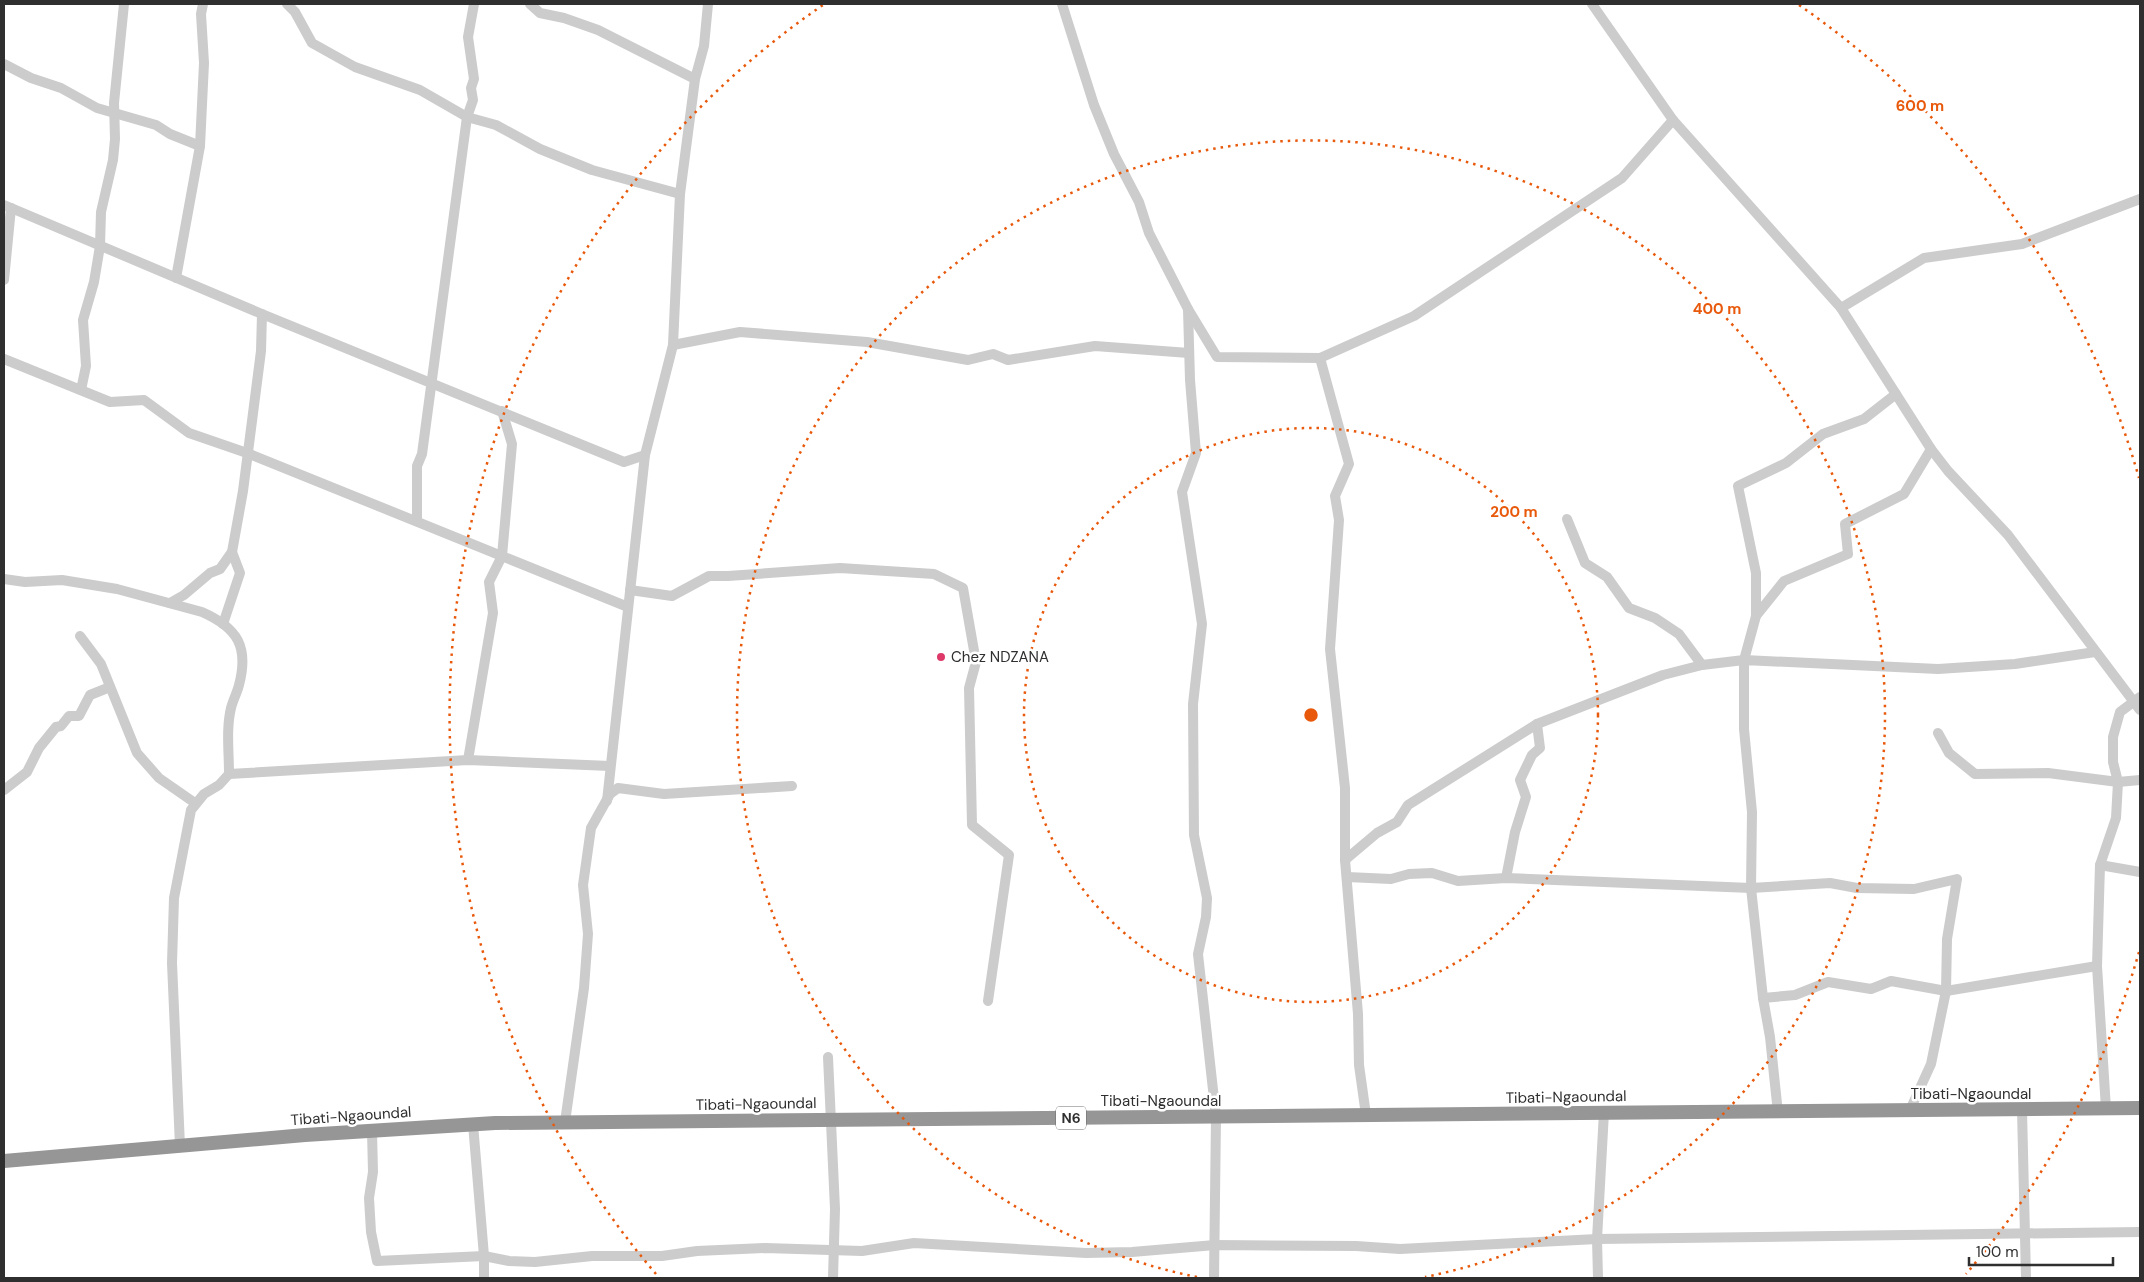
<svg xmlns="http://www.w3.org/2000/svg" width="2144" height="1282" font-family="'DM Sans',sans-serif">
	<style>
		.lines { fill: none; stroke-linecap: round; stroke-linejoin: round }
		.minor { stroke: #ccc; stroke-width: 10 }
		.highway { stroke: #969696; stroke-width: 14 }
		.ring { fill: none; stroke: #e8590c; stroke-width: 2.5; stroke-dasharray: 2.5 5 }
		.poi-dot { fill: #de3968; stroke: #fff; stroke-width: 2 }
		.labels { text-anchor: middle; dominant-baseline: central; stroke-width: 5; stroke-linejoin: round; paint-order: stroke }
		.shield { fill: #fff; stroke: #6d6d6d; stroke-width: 1 }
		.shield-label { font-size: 14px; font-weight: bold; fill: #2f2f2f }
		.poi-label { font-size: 15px; fill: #2f2f2f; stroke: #fff; text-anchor: start }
		.street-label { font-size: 15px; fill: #2f2f2f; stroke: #fff }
		.centre { fill: #e8590c; stroke: #fff; stroke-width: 2.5 }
		.ring-label { font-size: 15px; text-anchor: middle; font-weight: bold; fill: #e8590c; stroke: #fff; stroke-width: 5; stroke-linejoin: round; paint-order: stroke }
	</style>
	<rect width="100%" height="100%" fill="#fff"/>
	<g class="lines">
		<!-- minor -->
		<g class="minor">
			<path d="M 287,4 L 295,12 L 312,43 L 355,67 L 420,90 L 467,117 L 496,125 L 540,149 L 592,170 L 680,194"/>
			<path d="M 530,4 L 540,13 L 564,18 L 598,30 L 695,79"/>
			<path d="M 1062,4 L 1094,105 L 1114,154 L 1139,202 L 1149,233 L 1188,309 L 1190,380 L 1196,453 L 1182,492 L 1202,624 L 1193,704 L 1194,835 L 1207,898 L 1206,917 L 1198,954 L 1216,1117 L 1214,1278"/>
			<path d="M 1592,4 L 1673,120 L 1841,308 L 1931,449 L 1948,471 L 2008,535 L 2140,710"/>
			<path d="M 4,64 L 31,78 L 61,88 L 97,108 L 156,125 L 170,134 L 200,146"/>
			<path d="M 4,205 L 262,314 L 624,462 L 645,455"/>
			<path d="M 176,278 L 200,146 L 204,63 L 201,14 L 203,4"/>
			<path d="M 4,280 L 11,208"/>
			<path d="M 1841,308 L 1924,258 L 2022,244 L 2140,199"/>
			<path d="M 1188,309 L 1217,357 L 1320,358 L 1414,316 L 1622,178 L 1673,120"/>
			<path d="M 673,345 L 740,332 L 867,342 L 968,360 L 993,354 L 1008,360 L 1095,346 L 1189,353"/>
			<path d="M 1320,358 L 1349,464 L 1335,496 L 1339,520 L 1330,649 L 1345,788 L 1345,860 L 1358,1014 L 1359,1065 L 1366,1115"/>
			<path d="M 4,359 L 110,402 L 144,400 L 189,433 L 247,453 L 628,607"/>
			<path d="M 81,390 L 86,366 L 83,320 L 94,282 L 100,246 L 101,212 L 113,160 L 115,139 L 114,103 L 124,4"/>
			<path d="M 1567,519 L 1585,563 L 1607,577 L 1629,608 L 1655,618 L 1679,634 L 1702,665"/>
			<path d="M 417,521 L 417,466 L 422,454 L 467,117 L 473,100 L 471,88 L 474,79 L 468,37 L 474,4"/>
			<path d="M 4,579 L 25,582 L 62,580 L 117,589 L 202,612 C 238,628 249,647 239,685 C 237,693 233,700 231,708 C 226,729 229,751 229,774 L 219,785 L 204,794 L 191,810 L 174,898 L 172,963 L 180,1146"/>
			<path d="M 630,590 L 672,596 L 709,576 L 728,576 L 840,568 L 934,574 L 963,588 L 976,662 L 969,688 L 972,825 L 1009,855 L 988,1001"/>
			<path d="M 170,603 L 184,595 L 210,573 L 220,569 L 232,552 L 243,491 L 261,351 L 262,314"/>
			<path d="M 1756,616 L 1756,573 L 1738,486 L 1786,463 L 1823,434 L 1864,419 L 1896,394"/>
			<path d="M 223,624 L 240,573 L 232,552"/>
			<path d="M 80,636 L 101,664 L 137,753 L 159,778 L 195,803"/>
			<path d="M 1938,733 L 1949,753 L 1975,774 L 2048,773 L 2118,782 L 2140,780"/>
			<path d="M 468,760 L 493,613 L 489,582 L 502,556 L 512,444 L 502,411"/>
			<path d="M 229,774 L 468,760 L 610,766"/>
			<path d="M 4,790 L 27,772 L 39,748 L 56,727 L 61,726 L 69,716 L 79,716 L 90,695 L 110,687"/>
			<path d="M 607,801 L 645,455 L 673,345 L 680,194 L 695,79 L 704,46 L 708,4"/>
			<path d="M 1345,860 L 1377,833 L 1397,822 L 1408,805 L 1537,724 L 1663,675 L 1702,665 L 1744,660 L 1756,616 L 1784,581 L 1848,554 L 1845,524 L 1904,494 L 1931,449"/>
			<path d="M 2100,865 L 2140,872"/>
			<path d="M 1347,877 L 1391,879 L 1409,874 L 1432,873 L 1458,881 L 1506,878 L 1751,888 L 1830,883 L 1857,888 L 1914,889 L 1957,879 L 1947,939 L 1946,991 L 1931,1064 L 1910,1110"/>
			<path d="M 1506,878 L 1515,832 L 1526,797 L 1520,780 L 1532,755 L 1540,748 L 1537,724"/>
			<path d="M 1763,998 L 1795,995 L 1828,982 L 1871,989 L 1891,981 L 1946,991 L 2097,966"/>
			<path d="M 828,1057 L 835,1209 L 833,1278"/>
			<path d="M 2106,1109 L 2097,966 L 2100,865 L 2116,818 L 2118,782 L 2113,762 L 2113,737 L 2120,712 L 2140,697"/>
			<path d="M 2022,1110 L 2026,1278"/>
			<path d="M 1778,1113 L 1770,1037 L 1763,998 L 1751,888 L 1752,812 L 1744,729 L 1744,660 L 1938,669 L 2015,664 L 2095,652"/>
			<path d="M 565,1122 L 584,988 L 588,934 L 583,885 L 591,828 L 610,794 L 618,788 L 664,794 L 792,786"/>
			<path d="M 473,1124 L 484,1256 L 509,1261 L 535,1262 L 592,1256 L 662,1256 L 697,1251 L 765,1248 L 862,1251 L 914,1243 L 1086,1253 L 1132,1252 L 1215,1245 L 1356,1246 L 1400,1249 L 1597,1239 L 2140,1232"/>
			<path d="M 372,1131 L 373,1172 L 369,1198 L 371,1232 L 377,1261 L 484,1256 L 484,1278"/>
			<path d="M 1598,1278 L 1597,1239 L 1604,1112"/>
		</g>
		<!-- highway -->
		<path class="highway" d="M 4,1161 L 305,1135 L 495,1123 L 2140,1108"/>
	</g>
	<!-- distance rings -->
	<g class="ring">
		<circle cx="1311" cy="715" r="287"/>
		<path d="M1197 1277A574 574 0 1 1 1425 1277"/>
		<path d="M2139 952A861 861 0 0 1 1966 1274M656 1274A861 861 0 0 1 823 5M1799 5A861 861 0 0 1 2139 478"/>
	</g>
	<!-- markers -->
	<circle class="poi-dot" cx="941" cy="657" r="5"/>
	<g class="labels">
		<!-- shield labels -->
		<rect class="shield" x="1056" y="1106.5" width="30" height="23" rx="4"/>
		<g class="shield-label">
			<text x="1071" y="1118">N6</text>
		</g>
		<!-- poi labels -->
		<g class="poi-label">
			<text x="951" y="657">Chez NDZANA</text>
		</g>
		<!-- street labels -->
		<g class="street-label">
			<text x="1971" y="1094">Tibati-Ngaoundal</text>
			<text transform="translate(1566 1097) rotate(-1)">Tibati-Ngaoundal</text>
			<text x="1161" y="1101">Tibati-Ngaoundal</text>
			<text transform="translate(756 1104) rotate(-1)">Tibati-Ngaoundal</text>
			<text transform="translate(351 1116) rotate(-4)">Tibati-Ngaoundal</text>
		</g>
	</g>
	<circle cx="1311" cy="715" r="8" class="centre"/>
	<g class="ring-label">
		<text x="1920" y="111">600 m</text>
		<text x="1717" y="314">400 m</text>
		<text x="1514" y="517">200 m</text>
	</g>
	<!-- border -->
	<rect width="2144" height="1282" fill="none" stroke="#2f2f2f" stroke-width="10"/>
	<!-- scale -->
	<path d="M1969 1257v8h144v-8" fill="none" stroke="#2f2f2f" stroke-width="2.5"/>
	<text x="1976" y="1257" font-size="15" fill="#2f2f2f" stroke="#ffffff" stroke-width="4" paint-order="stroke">100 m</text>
</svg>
